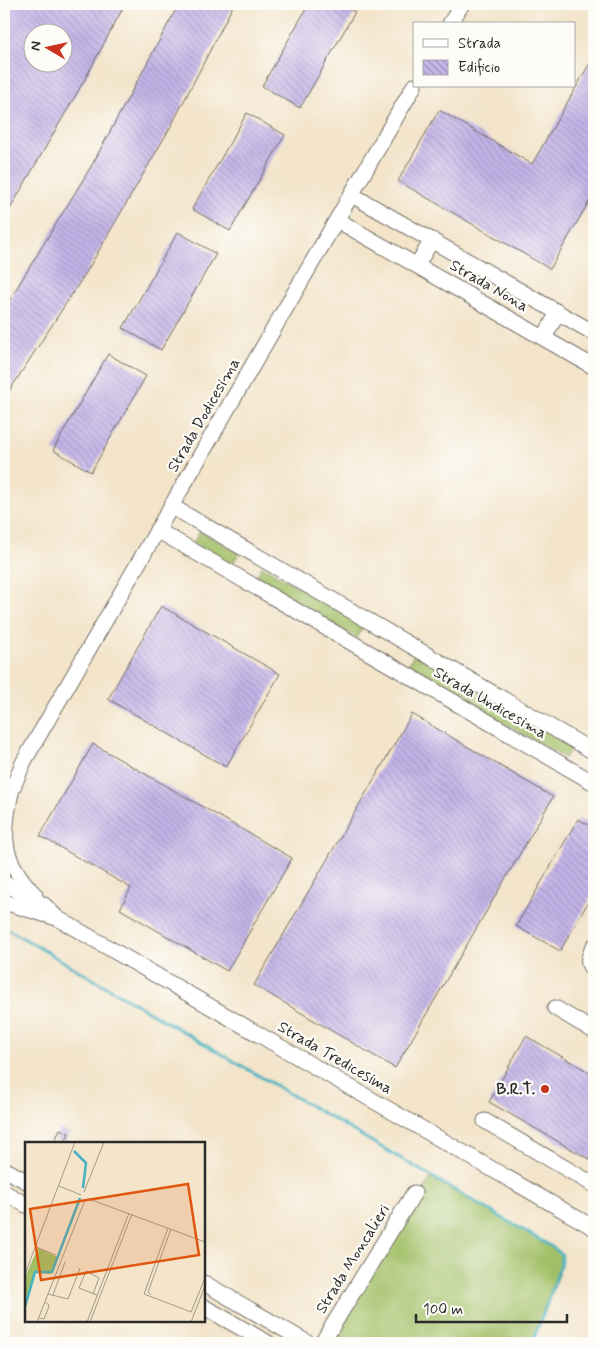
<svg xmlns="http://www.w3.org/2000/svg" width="598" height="1347" font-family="Mynerve,sans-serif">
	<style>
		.grass { fill: #a1bf66; stroke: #667548 }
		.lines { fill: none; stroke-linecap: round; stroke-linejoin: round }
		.stream { stroke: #45b2c1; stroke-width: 3 }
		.building { fill: url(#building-back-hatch); fill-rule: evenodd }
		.minor-casing { stroke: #716c63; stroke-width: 17 }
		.minor { stroke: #fff; stroke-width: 15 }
		.poi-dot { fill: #c8321e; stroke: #fdfcf7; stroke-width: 2 }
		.labels { text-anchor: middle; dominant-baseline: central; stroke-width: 4.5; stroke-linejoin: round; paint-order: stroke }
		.street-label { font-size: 16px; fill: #2b2b2b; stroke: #fdfcf7 }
		.poi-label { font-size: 16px; font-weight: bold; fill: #2b2b2b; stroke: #fdfcf7; text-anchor: end }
		.inset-river { fill: none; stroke: #45b2c1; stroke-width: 2.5 }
		.inset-road { fill: none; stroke: #a39a8a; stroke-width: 1 }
		.view { fill: #df570e; fill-opacity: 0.15; stroke: #df570e; stroke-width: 2.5 }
		.inset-edge { fill: none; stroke: #2b2b2b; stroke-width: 2.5 }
	</style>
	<defs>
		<pattern id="building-back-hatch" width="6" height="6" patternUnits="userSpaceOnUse" patternTransform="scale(1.25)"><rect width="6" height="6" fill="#c3b4e8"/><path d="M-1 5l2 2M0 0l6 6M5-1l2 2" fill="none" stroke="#9f93bc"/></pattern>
	</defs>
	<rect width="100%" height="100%" fill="#fdfcf7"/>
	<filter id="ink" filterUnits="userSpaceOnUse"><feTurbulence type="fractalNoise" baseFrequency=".02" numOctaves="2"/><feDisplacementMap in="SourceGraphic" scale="10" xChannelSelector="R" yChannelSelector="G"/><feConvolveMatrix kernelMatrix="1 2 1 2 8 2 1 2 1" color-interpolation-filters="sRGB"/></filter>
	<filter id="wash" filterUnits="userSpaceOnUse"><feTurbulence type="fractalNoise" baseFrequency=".0096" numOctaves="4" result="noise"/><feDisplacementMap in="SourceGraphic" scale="20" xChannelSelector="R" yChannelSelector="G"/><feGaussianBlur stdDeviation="1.12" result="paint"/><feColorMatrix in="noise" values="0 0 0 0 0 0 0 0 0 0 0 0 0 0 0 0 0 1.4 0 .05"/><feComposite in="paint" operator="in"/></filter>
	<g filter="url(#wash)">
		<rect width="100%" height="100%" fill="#f3e4ca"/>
		<!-- grass -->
		<g class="grass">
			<path d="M 200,531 L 239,553 L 232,565 L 193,543 Z"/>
			<path d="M 262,566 L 364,626 L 357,638 L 255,579 Z"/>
			<path d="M 414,654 L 572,746 L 565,758 L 407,667 Z"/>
			<path d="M 431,1178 L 554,1248 L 562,1255 L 559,1275 L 531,1343 L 334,1343 L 333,1336 L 338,1324 Z"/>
		</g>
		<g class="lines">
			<!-- stream -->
			<path class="stream" d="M 4,927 L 554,1248 L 562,1255 C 557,1286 541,1313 533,1343"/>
		</g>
		<g id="blocks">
			<!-- building -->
			<g class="building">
				<path d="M 4,4 L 125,4 L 85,79 L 4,219 ZM 32,32 L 62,32 L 62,62 L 32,62 Z"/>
				<path d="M 179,4 L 234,4 L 171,126 L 134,190 L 87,271 L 4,399 L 4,309 L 92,165 Z"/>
				<path d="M 309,4 L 340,4 L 355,12 L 300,108 L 262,86 Z"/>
				<path d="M 594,56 L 594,193 L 550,269 L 398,181 L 439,110 L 532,164 Z"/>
				<path d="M 247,113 L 285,135 L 230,231 L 192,209 Z"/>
				<path d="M 178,232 L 216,254 L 161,350 L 123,328 Z"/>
				<path d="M 108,354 L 146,376 L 91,472 L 53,450 Z"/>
				<path d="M 161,606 L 280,674 L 226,767 L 108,699 Z"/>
				<path d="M 412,714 L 553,797 L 395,1068 L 254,985 Z"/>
				<path d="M 93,744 L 292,858 L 227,971 L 120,909 L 131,888 L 40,836 Z"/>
				<path d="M 578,819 L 594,828 L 594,892 L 560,951 L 516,926 Z"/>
				<path d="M 526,1036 L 594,1075 L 594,1162 L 489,1102 Z"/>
				<path d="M 60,1129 L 69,1133 L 65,1143 L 55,1140 Z"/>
			</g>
		</g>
	</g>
	<g filter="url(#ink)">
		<use href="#blocks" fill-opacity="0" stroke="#716c63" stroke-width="1"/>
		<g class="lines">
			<!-- minor casing -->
			<g class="minor-casing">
				<g id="minor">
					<path d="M 450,24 L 462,4"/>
					<path d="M 352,195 L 594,333"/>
					<path d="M 337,220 L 594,367"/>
					<path d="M 417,265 L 432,240"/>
					<path d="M 544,338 L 558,312"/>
					<path d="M 171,506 L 594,752"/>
					<path d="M 157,530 L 594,783"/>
					<path d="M 11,793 C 1,839 2,860 35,895"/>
					<path d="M 4,803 L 11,792 L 24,761 L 414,86"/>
					<path d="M 4,883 L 44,905 L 57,918 L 594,1228"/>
					<path d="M 4,902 L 54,917"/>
					<path d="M 594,946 C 589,956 585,963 594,971"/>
					<path d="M 555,1008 L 594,1031"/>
					<path d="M 485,1121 L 594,1185"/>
					<path d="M 4,1169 L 26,1181"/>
					<path d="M 4,1192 L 26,1205"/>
					<path d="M 204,1283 L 308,1343"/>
					<path d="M 204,1307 L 268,1343"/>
					<path d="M 322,1343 L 414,1193"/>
				</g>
			</g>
			<!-- minor -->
			<use href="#minor" class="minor"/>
		</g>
	</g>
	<!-- markers -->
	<circle class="poi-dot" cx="545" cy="1089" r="5"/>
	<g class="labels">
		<!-- street labels -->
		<g class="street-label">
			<text transform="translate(489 286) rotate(30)">Strada Nona</text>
			<text transform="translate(204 415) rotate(-60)">Strada Dodicesima</text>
			<text transform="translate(490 703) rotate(30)">Strada Undicesima</text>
			<text transform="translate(335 1058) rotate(30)">Strada Tredicesima</text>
			<text transform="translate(353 1259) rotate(-58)">Strada Moncalieri</text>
		</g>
		<!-- poi labels -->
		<g class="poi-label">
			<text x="535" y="1089">B.R.T.</text>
		</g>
	</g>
	<!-- overview -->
	<g transform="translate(25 1142)">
		<rect width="180" height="180" fill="#f3e4ca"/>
		<path d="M 13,106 L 33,115 L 26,132 L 9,131 L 0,164 L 0,135 Z" fill="#a1bf66"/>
		<path class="inset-river" d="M 49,9 L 61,21 L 58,46M 0,165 L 10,130 L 27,130 L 55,56"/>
		<path class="inset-road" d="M 34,44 L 56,53M 59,50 L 79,0M 64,57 L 180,100M 143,86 L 119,152 L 166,170 L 180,136M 11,105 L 31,113M 0,132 L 50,0M 23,152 L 43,157 L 55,126M 68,152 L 74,136 L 61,129 L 54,146 L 72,153M 28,153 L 40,120M 126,153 L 123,150 L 146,87M 14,176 L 19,177 L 23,167 L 24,163 L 20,160M 12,180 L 60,58M 62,180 L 104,71M 65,180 L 107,72M 166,180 L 180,144"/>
		<path class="view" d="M 163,42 L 174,113 L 16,138 L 5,67 Z"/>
		<rect width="180" height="180" class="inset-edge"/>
	</g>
	<!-- margin -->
	<rect width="598" height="1347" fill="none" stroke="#fdfcf7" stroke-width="20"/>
	<!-- legend -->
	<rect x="413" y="22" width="162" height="65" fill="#fdfcf7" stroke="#a9a8a5"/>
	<rect x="423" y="39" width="25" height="8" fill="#ffffff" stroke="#a9a8a5"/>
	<text x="458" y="48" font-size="15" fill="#2b2b2b">Strada</text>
	<rect x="423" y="60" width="25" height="15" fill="url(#building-back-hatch)" stroke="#a9a8a5"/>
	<text x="458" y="72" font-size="15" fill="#2b2b2b">Edificio</text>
	<!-- north arrow -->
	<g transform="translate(48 48) rotate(279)"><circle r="24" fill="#fdfcf7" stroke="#a9a8a5"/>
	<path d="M0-4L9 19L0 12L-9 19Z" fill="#c8321e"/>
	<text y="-8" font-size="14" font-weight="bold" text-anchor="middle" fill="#2b2b2b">N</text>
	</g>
	<!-- scale -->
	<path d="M416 1314v8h151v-8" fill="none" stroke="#2b2b2b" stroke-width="2.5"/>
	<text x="423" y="1314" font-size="15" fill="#2b2b2b" stroke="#fdfcf7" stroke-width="4" paint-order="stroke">100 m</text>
</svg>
